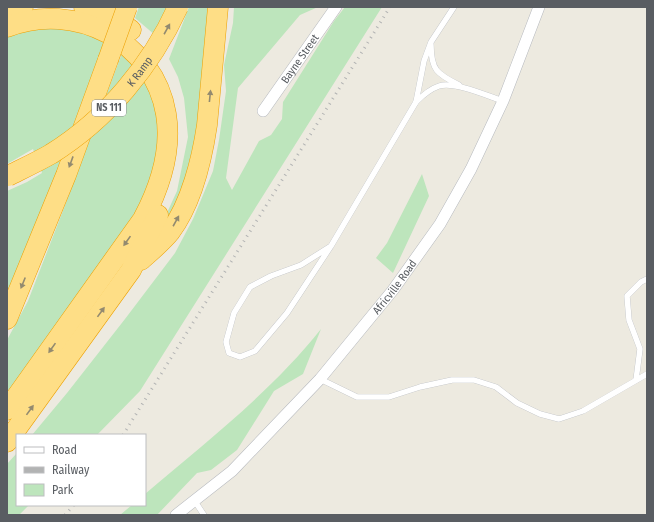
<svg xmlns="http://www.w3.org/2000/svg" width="654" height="522" font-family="'Fira Sans Condensed',sans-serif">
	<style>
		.green { fill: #bde5bc }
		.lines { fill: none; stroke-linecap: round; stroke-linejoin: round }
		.lane-casing { stroke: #b6b9be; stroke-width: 6 }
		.street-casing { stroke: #b6b9be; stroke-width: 12 }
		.highway-casing { stroke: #eda000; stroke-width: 21 }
		.lane { stroke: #fff; stroke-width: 5.5 }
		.street { stroke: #fff; stroke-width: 11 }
		.highway { stroke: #fede86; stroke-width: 20 }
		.rail { stroke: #b2b3b3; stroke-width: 3; stroke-dasharray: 1 5; stroke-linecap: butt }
		.highway-bridge-casing { stroke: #eda000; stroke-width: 21; stroke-linecap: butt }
		.highway-bridge { stroke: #fede86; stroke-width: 20 }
		.oneway { fill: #938a6f }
		.labels { text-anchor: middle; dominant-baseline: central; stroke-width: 4; stroke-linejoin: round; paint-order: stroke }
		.shield { fill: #fff; stroke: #8b8e91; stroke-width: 1 }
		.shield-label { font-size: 10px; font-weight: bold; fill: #595d62 }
		.street-label { font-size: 11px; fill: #595d62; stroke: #fff }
	</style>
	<rect width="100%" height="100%" fill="#edeae0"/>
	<!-- green -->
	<g class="green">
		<path d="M 139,7 L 169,7 L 155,35 L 135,18 Z"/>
		<path d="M 189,7 L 209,7 L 196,134 L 182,193 L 150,250 L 177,191 L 188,137 L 184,98 L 178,77 L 169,59 Z"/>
		<path d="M 234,7 L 318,7 L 300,15 L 238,88 L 226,178 L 232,190 L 259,141 L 271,135 L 282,119 L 283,102 L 334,21 L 345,7 L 382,7 L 140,391 L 97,435 L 32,435 L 67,393 L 125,319 L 175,253 L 193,219 L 213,171 L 219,140 L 226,91 L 224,65 L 233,23 Z"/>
		<path d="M 32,19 L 109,33 L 83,104 L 23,259 L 7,292 L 7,191 L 27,182 L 42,173 L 33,149 L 7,164 L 7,28 Z"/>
		<path d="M 125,45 L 156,94 L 163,150 L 143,202 L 7,397 L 7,340 L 28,301 L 64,208 Z"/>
		<path d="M 422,174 L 429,196 L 393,273 L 376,258 L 387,243 Z"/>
		<path d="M 321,329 L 303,374 L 274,391 L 237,450 L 211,470 L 197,473 L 157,515 L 120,515 L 132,505 L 145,505 L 145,494 C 206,442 271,392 321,329 Z"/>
		<path d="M 17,453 L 17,505 L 29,505 L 19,515 L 7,515 L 7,464 Z"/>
	</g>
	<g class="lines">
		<!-- lane casing -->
		<g class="lane-casing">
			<g id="lane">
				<path d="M 431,45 C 431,70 437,74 459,85"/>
				<path d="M 416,102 L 424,61 L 431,42 L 454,7"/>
				<path d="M 331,246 L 301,265 L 271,276 L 250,287 L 234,313 L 226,342 L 229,353 L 240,357 L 255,351 L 287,313 L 331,246 L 416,102 C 423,95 430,89 439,86 C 454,81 488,96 503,101"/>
				<path d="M 320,379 L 357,397 L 389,397 L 420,387 L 452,380 L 474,380 L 496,387 L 517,403 L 540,414 L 559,419 L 583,411 L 647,374"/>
				<path d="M 636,380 L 640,349 L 629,320 L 627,296 L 641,282 L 647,279"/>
				<path d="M 194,500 L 204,515"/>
			</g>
		</g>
		<!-- street casing -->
		<g class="street-casing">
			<g id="street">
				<path id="s1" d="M 263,111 L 336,7"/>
				<path id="s2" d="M 176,515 L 232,471 L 320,379 L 393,290 L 440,224 L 471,169 L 503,101 L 539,7"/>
			</g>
		</g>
		<!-- highway casing -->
		<g class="highway-casing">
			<g id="highway">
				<path d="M 84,7 C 102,11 117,19 131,30"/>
				<path d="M 7,10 L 23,7"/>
				<path d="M 7,27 C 75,0 154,41 166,114 C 172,150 160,187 143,219 L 7,410"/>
				<path d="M 141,260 C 151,251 162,242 170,232 C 191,204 202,159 207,125 L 218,7"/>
				<path d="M 7,319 L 66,175 L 108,60"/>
				<path d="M 7,442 L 131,270 L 158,215"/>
			</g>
		</g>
		<!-- lane -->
		<use href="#lane" class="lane"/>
		<!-- street -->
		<use href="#street" class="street"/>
		<!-- highway -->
		<use href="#highway" class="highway"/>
		<!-- rail -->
		<g class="rail">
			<path d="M 123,435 L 390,7"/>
			<path d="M 65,515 L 74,505"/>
		</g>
		<!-- highway-bridge casing -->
		<g class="highway-bridge-casing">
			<g id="highway-bridge">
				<path d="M 108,60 L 127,7"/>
				<path id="s3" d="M 8,176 C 22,169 37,162 51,154 C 107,119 151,66 178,7"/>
			</g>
		</g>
		<!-- highway-bridge -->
		<use href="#highway-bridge" class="highway-bridge"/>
	</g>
	<!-- one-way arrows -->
	<defs><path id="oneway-solid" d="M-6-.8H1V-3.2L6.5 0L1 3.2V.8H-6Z"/></defs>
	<g class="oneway">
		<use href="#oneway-solid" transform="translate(167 29) rotate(-61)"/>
		<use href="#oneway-solid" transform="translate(210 96) rotate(-84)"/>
		<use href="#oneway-solid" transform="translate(71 162) rotate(110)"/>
		<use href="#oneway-solid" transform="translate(176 221) rotate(-61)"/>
		<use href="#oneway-solid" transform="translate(127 241) rotate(125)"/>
		<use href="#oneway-solid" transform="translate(23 283) rotate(112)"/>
		<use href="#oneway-solid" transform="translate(101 312) rotate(-54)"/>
		<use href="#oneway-solid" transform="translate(52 348) rotate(125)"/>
		<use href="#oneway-solid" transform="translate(30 410) rotate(-54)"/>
	</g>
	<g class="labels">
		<!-- shield labels -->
		<rect class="shield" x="92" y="100" width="34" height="16" rx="3"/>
		<g class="shield-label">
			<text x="109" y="108">NS 111</text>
		</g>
		<!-- street labels -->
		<g class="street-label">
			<text stroke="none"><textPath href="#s1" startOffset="64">Bayne Street</textPath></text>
			<text stroke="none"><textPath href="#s3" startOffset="170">K Ramp</textPath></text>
			<text stroke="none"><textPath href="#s2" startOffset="317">Africville Road</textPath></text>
		</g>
	</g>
	<!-- border -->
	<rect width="654" height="522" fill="none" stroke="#595d62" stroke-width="16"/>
	<!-- legend -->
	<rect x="16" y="434" width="130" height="72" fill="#ffffff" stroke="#bdbec0"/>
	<rect x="24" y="447" width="20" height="6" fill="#ffffff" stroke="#bdbec0"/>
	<text x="52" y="454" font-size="12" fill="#595d62">Road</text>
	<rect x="24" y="467" width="20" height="6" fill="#b2b3b3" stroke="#bdbec0"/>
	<text x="52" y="474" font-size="12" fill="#595d62">Railway</text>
	<rect x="24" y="484" width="20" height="12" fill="#bde5bc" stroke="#bdbec0"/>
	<text x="52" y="494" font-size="12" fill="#595d62">Park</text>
</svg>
